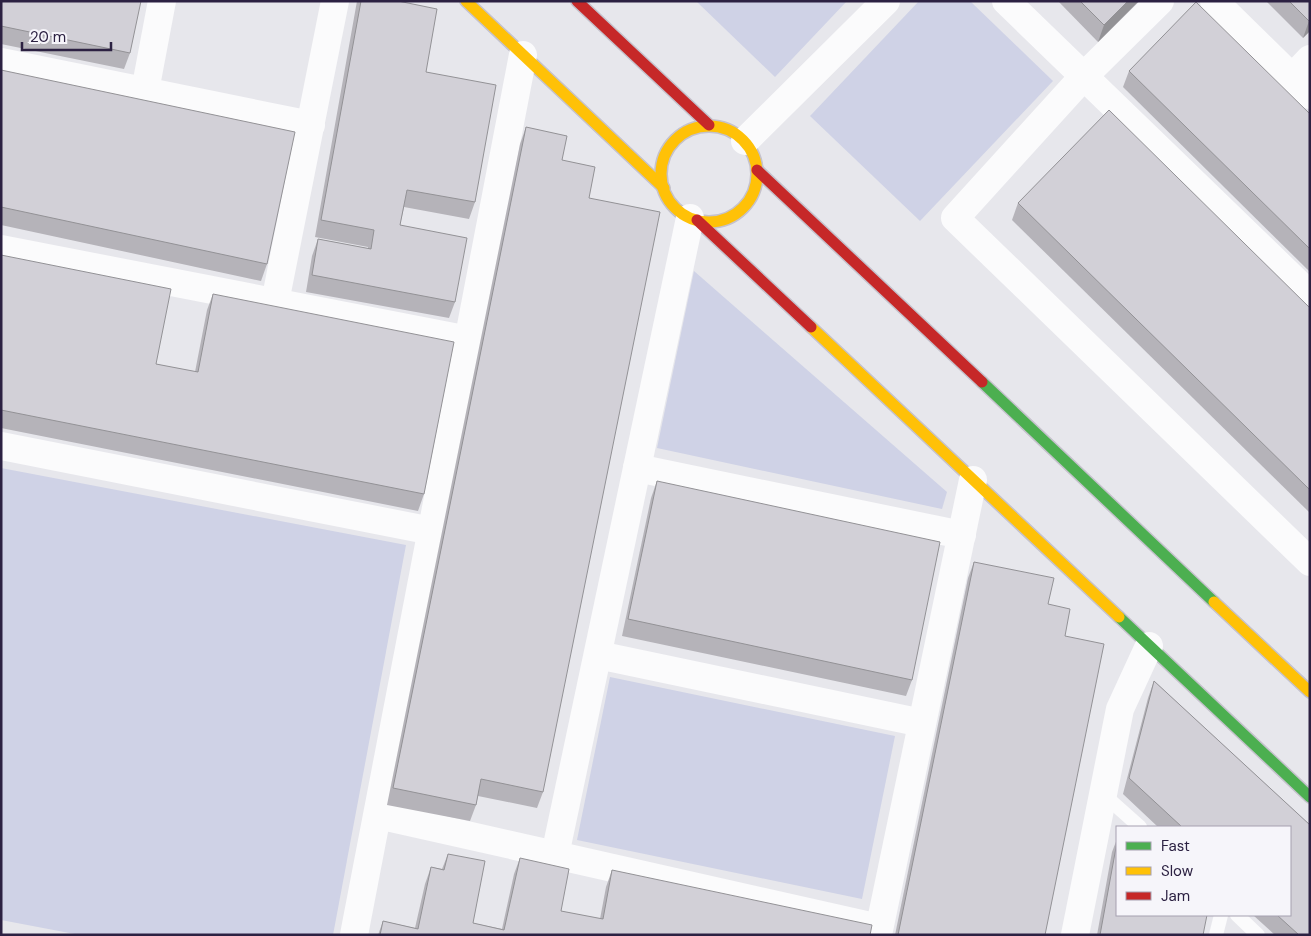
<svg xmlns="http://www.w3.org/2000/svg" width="1311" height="936" font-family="'DM Sans',sans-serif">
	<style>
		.green { fill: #cfd2e6 }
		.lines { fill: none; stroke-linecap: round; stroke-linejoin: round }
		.fast-casing { stroke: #c5c2cc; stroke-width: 14 }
		.slow-casing { stroke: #c5c2cc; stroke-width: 14 }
		.jam-casing { stroke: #c5c2cc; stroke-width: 14 }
		.lane { stroke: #fbfbfc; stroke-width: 14 }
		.street { stroke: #fbfbfc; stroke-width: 28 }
		.fast { stroke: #4caf50; stroke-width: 11 }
		.slow { stroke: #ffc107; stroke-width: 11 }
		.jam { stroke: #c62828; stroke-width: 11 }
		.wall { fill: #b5b3b9 }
		.shaded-wall { fill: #939296 }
		.building { fill: #d2d0d7; stroke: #939296 }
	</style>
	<rect width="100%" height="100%" fill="#e7e7ec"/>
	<!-- green -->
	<g class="green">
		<path d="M 696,1 L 847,1 L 775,77 Z"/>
		<path d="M 919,1 L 970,1 L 1053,81 L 920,221 L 810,116 Z"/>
		<path d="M 694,271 L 947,492 L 942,509 L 657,448 Z"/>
		<path d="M 1,468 L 406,545 L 333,935 L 80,935 L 1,920 Z"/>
		<path d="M 610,677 L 895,736 L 862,899 L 577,840 Z"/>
	</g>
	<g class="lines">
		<!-- fast casing -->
		<g class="fast-casing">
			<g id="fast">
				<path d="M 982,382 L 1214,602"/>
				<path d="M 1119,617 L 1310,797"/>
			</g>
		</g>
		<!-- slow casing -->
		<g class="slow-casing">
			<g id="slow">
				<path d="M 466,1 L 664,188"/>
				<circle cx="709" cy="174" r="48"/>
				<path d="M 811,327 L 1119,617"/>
				<path d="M 1214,602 L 1310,692"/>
			</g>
		</g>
		<!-- jam casing -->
		<g class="jam-casing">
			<g id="jam">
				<path d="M 577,1 L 709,125"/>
				<path d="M 757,170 L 982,382"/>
				<path d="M 697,220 L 811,327"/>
			</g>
		</g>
		<!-- lane -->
		<g class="lane">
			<path d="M 1103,794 L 1140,827"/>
			<path d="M 1237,915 L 1258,935"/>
			<path d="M 1216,935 L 1221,915"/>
		</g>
		<!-- street -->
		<g class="street">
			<path d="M 1006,1 L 1310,295"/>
			<path d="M 1160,1 L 1084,76 L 955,218 L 1310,562"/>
			<path d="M 1214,1 L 1310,95"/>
			<path d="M 1,62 L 311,125"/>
			<path d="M 1292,78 L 1310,59"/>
			<path d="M 145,91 L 162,1"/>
			<path d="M 745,141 L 886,1"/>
			<path d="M 1,249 L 469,340"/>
			<path d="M 275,302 L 335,1"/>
			<path d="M 1,446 L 432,531"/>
			<path d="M 637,468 L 962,535"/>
			<path d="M 598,655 L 922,723"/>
			<path d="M 378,815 L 879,928"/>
			<path d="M 555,855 L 690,218"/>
			<path d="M 354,935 L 523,55"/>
			<path d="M 878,935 L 973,480"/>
			<path d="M 1075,935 L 1120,709 L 1149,646"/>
		</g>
		<!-- fast -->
		<use href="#fast" class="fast"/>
		<!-- slow -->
		<use href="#slow" class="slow"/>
		<!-- jam -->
		<use href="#jam" class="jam"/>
	</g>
	<!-- wall -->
	<g class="wall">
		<path d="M 1,1 L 130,53 L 124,69 L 1,44 Z"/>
		<path d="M 357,1 L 398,1 L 426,72 L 475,202 L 469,219 L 404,207 L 400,225 L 455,302 L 449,318 L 306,292 L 312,256 L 318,239 L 368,249 L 368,247 L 315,237 Z"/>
		<path d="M 1058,1 L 1139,1 L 1098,42 Z"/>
		<path d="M 1266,1 L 1310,1 L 1310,31 L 1303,38 Z"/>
		<path d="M 1,70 L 267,264 L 261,281 L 1,225 Z"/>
		<path d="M 1129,71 L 1310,114 L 1310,272 L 1123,87 Z"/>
		<path d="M 526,127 L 562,160 L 589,198 L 543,792 L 537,808 L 478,796 L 476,805 L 470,821 L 387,805 L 520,144 Z"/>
		<path d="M 1018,203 L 1310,308 L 1310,513 L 1012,220 Z"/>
		<path d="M 1,255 L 156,364 L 195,372 L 207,310 L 213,294 L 424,494 L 418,511 L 1,428 Z"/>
		<path d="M 657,481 L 912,680 L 906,696 L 622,636 L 651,498 Z"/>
		<path d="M 974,562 L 1048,604 L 1065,636 L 1045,935 L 895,935 L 968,578 Z"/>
		<path d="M 1154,681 L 1310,825 L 1310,935 L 1275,935 L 1253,915 L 1290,915 L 1290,827 L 1158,827 L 1123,794 L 1148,698 Z"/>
		<path d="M 1117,839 L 1117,915 L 1203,935 L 1097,935 L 1112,852 Z"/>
		<path d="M 448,854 L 473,923 L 502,929 L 514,874 L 520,858 L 561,911 L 600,919 L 606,887 L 612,870 L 870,935 L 378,935 L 383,921 L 415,928 L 425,884 L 431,867 L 442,869 Z"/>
	</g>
	<!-- shaded-wall -->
	<g class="shaded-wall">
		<path d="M 1128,1 L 1139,1 L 1098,42 L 1104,25 Z"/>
		<path d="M 1309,21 L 1310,21 L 1310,31 L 1303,38 Z"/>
	</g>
	<!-- building -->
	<g class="building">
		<path d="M 1,1 L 141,1 L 130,53 L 1,26 Z"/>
		<path d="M 361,1 L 398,1 L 437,9 L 426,72 L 496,85 L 475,202 L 407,190 L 400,225 L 467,238 L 455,302 L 312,275 L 318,239 L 371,249 L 374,230 L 321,220 Z"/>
		<path d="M 1080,1 L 1128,1 L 1104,25 Z"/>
		<path d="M 1289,1 L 1310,1 L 1310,21 L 1309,21 Z"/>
		<path d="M 1196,2 L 1310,114 L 1310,249 L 1129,71 Z"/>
		<path d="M 1,70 L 295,132 L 267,264 L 1,207 Z"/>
		<path d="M 1109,110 L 1310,308 L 1310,490 L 1018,203 Z"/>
		<path d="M 526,127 L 567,136 L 562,160 L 595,167 L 589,198 L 660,212 L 543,792 L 481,779 L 476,805 L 393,788 Z"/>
		<path d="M 1,255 L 171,289 L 156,364 L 198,372 L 213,294 L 454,342 L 424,494 L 1,410 Z"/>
		<path d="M 657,481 L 940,542 L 912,680 L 628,619 Z"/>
		<path d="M 974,562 L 1054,578 L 1048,604 L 1070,609 L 1065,636 L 1104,644 L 1045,935 L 898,935 Z"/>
		<path d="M 1154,681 L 1310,825 L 1310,935 L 1299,935 L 1277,915 L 1290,915 L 1290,827 L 1182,827 L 1129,778 Z"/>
		<path d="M 1117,842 L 1117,915 L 1207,915 L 1203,935 L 1100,935 Z"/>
		<path d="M 448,854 L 485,861 L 473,923 L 504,930 L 520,858 L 569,869 L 561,911 L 603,919 L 612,870 L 872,925 L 870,935 L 380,935 L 383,921 L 418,929 L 431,867 L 444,870 Z"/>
	</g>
	<!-- border -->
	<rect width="1311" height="936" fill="none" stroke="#2c2142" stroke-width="5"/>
	<!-- legend -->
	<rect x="1116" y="826" width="175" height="90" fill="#f6f5fa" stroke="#a5a0b0"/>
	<rect x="1126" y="842" width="25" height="8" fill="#4caf50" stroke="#a5a0b0"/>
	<text x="1161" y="851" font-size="15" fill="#2c2142">Fast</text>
	<rect x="1126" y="867" width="25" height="8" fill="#ffc107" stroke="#a5a0b0"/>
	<text x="1161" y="876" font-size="15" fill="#2c2142">Slow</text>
	<rect x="1126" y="892" width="25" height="8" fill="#c62828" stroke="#a5a0b0"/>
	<text x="1161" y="901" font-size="15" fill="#2c2142">Jam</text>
	<!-- scale -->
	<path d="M22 42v8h89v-8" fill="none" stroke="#2c2142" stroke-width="2.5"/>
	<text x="30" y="42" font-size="15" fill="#2c2142" stroke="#f6f5fa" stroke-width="4" paint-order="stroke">20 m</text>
</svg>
